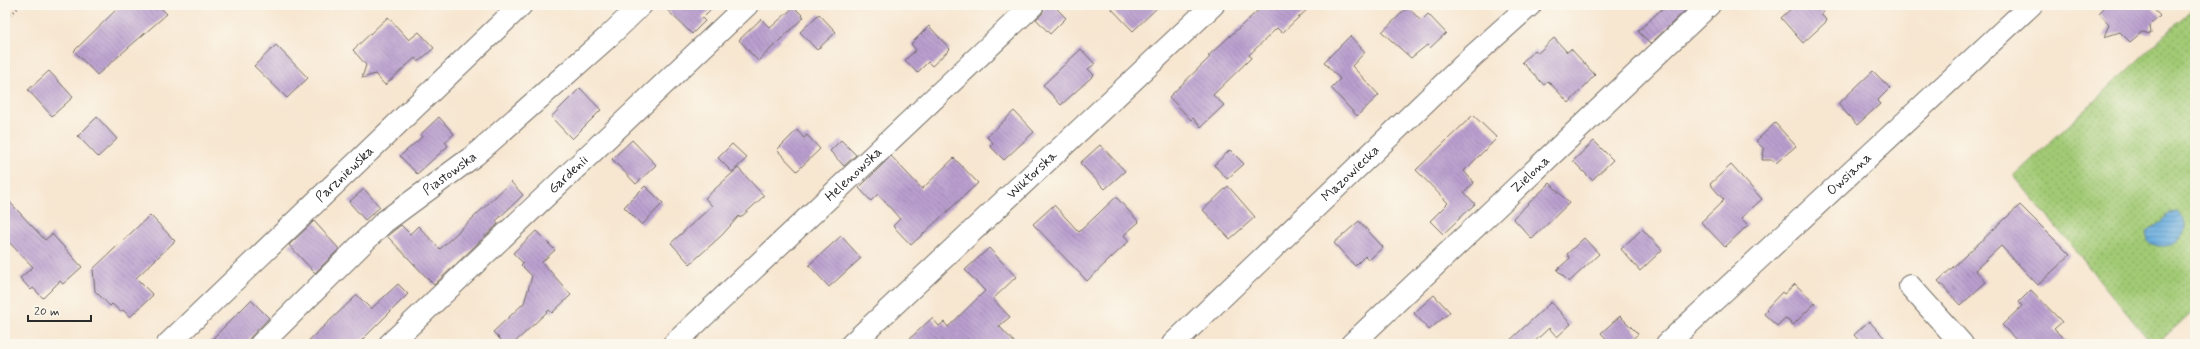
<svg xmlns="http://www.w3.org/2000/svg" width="2200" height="349" font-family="Mynerve,sans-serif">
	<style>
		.grass { fill: url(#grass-dots); stroke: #667a50 }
		.water { fill: url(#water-rules); stroke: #4a6c85 }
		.building { fill: url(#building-back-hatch) }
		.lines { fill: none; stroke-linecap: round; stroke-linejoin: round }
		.minor-casing { stroke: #726c65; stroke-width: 24 }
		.path { stroke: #726c65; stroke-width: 2.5; stroke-dasharray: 1 3; stroke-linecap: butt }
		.minor { stroke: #fff; stroke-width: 22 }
		.labels { text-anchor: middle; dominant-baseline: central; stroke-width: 4; stroke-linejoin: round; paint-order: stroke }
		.street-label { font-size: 14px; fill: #2b2b2b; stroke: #fbf7ec }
	</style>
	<defs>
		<pattern id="grass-dots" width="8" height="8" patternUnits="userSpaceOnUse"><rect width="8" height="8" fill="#a2ca75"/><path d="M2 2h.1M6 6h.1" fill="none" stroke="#84a460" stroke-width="1.8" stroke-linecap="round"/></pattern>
		<pattern id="water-rules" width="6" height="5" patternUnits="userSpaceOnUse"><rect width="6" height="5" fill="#6aaddf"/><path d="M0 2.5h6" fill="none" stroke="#578db5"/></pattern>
		<pattern id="building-back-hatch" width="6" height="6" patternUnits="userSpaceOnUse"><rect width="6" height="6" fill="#ba9fcf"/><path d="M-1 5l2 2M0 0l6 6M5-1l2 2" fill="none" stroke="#9782a8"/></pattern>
	</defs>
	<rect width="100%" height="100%" fill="#fbf7ec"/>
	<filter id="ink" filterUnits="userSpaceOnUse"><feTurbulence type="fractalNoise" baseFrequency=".025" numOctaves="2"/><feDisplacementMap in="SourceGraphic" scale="8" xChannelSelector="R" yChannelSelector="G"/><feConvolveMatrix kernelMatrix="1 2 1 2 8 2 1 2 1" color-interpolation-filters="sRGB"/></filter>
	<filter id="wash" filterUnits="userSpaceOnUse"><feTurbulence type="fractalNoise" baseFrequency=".012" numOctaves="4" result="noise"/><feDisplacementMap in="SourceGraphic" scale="16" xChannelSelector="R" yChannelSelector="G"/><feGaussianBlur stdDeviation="0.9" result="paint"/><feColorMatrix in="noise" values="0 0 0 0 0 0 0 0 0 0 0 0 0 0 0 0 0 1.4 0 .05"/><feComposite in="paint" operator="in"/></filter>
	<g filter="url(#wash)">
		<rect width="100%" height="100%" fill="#f7e6d0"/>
		<!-- grass -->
		<path class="grass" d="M 2195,7 L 2195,309 L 2157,344 L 2152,344 L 2014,176 Z"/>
		<!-- water -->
		<path class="water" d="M 2177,212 C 2200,229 2168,258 2148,241 L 2146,231 L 2160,223 L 2169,213 Z"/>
		<g id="blocks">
			<!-- building -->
			<g class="building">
				<path d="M 121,5 L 158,5 L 167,14 L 97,75 L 74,51 Z"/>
				<path d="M 662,5 L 715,5 L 702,18 L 705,21 L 692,34 Z"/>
				<path d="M 1045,5 L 1053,5 L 1066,18 L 1050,34 L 1036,19 L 1042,14 Z"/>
				<path d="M 1108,5 L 1160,5 L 1133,31 Z"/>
				<path d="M 1264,5 L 1312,5 L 1282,33 L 1277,28 L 1249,55 L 1251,58 L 1213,95 L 1224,105 L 1201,127 L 1193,118 L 1191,120 L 1169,97 L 1210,57 L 1208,56 Z"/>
				<path d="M 1666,5 L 1691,5 L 1650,44 L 1638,31 Z"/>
				<path d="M 1795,5 L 1830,5 L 1821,14 L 1827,21 L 1803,43 L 1781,18 Z"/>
				<path d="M 2107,5 L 2150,5 L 2160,16 L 2150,25 L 2151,34 L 2142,32 L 2130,42 L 2120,32 L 2104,37 L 2109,24 L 2099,13 Z"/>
				<path d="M 794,7 L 804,17 L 758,61 L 739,40 L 761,19 L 770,28 Z"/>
				<path d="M 1408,7 L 1421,21 L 1428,14 L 1446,33 L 1430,48 L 1427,45 L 1411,58 L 1382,32 Z"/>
				<path d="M 819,14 L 836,32 L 817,50 L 800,32 Z"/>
				<path d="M 388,17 L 409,40 L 419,32 L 434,48 L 418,62 L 415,58 L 385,85 L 375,74 L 362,78 L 366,65 L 353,50 Z"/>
				<path d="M 929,26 L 950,49 L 932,66 L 928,62 L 917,73 L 905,60 L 916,50 L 911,44 Z"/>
				<path d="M 1350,36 L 1365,52 L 1352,66 L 1379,95 L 1357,116 L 1331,88 L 1340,79 L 1324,62 Z"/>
				<path d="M 1554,38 L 1567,52 L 1571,49 L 1595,75 L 1569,103 L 1548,81 L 1544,85 L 1522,62 L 1535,50 L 1538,53 Z"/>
				<path d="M 276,45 L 308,78 L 287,98 L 254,66 Z"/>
				<path d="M 1081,49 L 1095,64 L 1088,69 L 1094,75 L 1061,105 L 1043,85 Z"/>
				<path d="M 49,71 L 73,97 L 52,116 L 28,90 Z"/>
				<path d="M 1873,71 L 1890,88 L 1877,101 L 1880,104 L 1857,125 L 1838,104 Z"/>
				<path d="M 580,88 L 601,110 L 572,139 L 551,117 Z"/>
				<path d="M 1014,111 L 1034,132 L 1004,160 L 990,146 L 993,143 L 987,137 Z"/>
				<path d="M 1473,115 L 1497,138 L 1464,171 L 1474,183 L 1464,192 L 1475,204 L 1443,234 L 1430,221 L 1448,203 L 1416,170 Z"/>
				<path d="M 97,117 L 117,139 L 98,157 L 78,136 Z"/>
				<path d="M 439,117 L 454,134 L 445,142 L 448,146 L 417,174 L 400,156 L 422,137 L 420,135 Z"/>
				<path d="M 1775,123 L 1796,146 L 1776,163 L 1773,160 L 1762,160 L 1764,149 L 1756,141 Z"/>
				<path d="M 797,130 L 804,138 L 807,135 L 820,149 L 797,171 L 777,150 Z"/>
				<path d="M 632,140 L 656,165 L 636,184 L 612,159 Z"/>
				<path d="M 841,140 L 856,155 L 844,166 L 830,151 Z"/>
				<path d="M 1594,141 L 1613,160 L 1592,180 L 1573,161 Z"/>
				<path d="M 732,144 L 747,158 L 732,172 L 718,158 Z"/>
				<path d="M 1100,145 L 1125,171 L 1105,189 L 1080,163 Z"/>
				<path d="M 1230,150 L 1244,164 L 1227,179 L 1214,165 Z"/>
				<path d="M 891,156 L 922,189 L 954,158 L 978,183 L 911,245 L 893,226 L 900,219 L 878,194 L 871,201 L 859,188 Z"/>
				<path d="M 1731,165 L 1762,199 L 1741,218 L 1748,225 L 1725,247 L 1701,222 L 1724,200 L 1710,184 Z"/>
				<path d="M 738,168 L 764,196 L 740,218 L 739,216 L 722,235 L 690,264 L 671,243 L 712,206 L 705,198 Z"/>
				<path d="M 511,182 L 523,195 L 496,221 L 498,224 L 434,285 L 387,236 L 401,225 L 410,234 L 418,226 L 440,249 Z"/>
				<path d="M 1550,183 L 1569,203 L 1532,239 L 1513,218 Z"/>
				<path d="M 645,186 L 663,203 L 642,225 L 624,207 Z"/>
				<path d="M 1228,186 L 1255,217 L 1230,239 L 1203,210 Z"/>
				<path d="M 364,189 L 380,207 L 365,220 L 349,202 Z"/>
				<path d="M 5,197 L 45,240 L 52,234 L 82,267 L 63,284 L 60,281 L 43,298 L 33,288 L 31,290 L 20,278 L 33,267 L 5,238 Z"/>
				<path d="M 1116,197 L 1139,222 L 1124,235 L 1129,241 L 1087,281 L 1033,224 L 1054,205 L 1079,232 Z"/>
				<path d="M 2020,205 L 2070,255 L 2038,285 L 2001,246 L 1975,270 L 1986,282 L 1961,305 L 1938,281 Z"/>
				<path d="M 150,215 L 175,241 L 136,278 L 153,295 L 130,317 L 123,310 L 121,312 L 112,304 L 110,306 L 95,291 L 93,269 Z"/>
				<path d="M 314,221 L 339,249 L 315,273 L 289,245 Z"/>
				<path d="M 1359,221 L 1383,247 L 1369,260 L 1365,256 L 1355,266 L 1334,243 Z"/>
				<path d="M 1642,229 L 1662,250 L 1640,271 L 1621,249 Z"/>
				<path d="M 536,231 L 555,250 L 542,262 L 571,295 L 552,313 L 549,310 L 513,344 L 505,344 L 493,332 L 524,303 L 532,276 L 521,265 L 523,263 L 513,253 Z"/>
				<path d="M 841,236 L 861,258 L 829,287 L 809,265 Z"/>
				<path d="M 1584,238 L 1599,254 L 1569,282 L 1557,270 L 1570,258 L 1567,254 Z"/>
				<path d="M 989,248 L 1016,277 L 993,299 L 1010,317 L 999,326 L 1016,344 L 904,344 L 932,318 L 939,326 L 944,322 L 948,327 L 985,291 L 965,270 Z"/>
				<path d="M 398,284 L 408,294 L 358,344 L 305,344 L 357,295 L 371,309 Z"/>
				<path d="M 1795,284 L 1815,303 L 1793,325 L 1785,318 L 1777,326 L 1764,314 L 1767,310 L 1766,309 L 1782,292 L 1784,294 Z"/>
				<path d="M 2031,290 L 2062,322 L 2054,329 L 2069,344 L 2020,344 L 2002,325 L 2022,306 L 2019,302 Z"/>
				<path d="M 1434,295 L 1450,312 L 1429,330 L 1414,313 Z"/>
				<path d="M 251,300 L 269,318 L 244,344 L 207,344 Z"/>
				<path d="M 1551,302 L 1571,324 L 1557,337 L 1549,328 L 1532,344 L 1506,344 Z"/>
				<path d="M 1620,316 L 1638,334 L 1627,344 L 1611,344 L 1601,333 Z"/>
				<path d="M 1869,321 L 1890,344 L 1862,344 L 1854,335 Z"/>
			</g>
		</g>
	</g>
	<g filter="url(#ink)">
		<use href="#blocks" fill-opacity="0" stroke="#726c65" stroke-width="1"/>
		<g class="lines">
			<!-- minor casing -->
			<g class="minor-casing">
				<g id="minor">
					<path d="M 1910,286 L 1962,344"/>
					<path id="s1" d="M 168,344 L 521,5"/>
					<path id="s2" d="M 261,344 L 384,222 L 475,155 L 608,37 L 641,5"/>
					<path id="s3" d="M 390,344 L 747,5"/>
					<path id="s4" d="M 674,344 L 1033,5"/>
					<path id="s5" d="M 852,344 L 1213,5"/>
					<path id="s6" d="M 1173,344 L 1473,56 L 1530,5"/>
					<path id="s7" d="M 1352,344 L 1709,5"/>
					<path id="s8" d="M 1667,344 L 2031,5"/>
				</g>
			</g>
			<!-- path -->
			<path class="path" d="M 5,20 L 21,5"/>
			<!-- minor -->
			<use href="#minor" class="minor"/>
		</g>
	</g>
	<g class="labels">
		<!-- street labels -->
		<g class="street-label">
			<text stroke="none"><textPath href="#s2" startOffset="255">Piastowska</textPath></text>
			<text stroke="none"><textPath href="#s1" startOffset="245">Parzniewska</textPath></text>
			<text stroke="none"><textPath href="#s3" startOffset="246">Gardenii</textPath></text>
			<text stroke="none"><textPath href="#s4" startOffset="247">Helenowska</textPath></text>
			<text stroke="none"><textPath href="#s5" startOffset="247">Wiktorska</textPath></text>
			<text stroke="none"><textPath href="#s6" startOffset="246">Mazowiecka</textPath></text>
			<text stroke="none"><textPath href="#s7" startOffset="246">Zielona</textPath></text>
			<text stroke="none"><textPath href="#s8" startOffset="249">Owsiana</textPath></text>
		</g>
	</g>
	<!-- margin -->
	<rect width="2200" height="349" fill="none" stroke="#fbf7ec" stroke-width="20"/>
	<!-- scale -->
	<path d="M28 315v6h63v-6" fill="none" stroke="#2b2b2b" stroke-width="2"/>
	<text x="34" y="315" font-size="12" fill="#2b2b2b" stroke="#fbf7ec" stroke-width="3" paint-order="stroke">20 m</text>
</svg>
